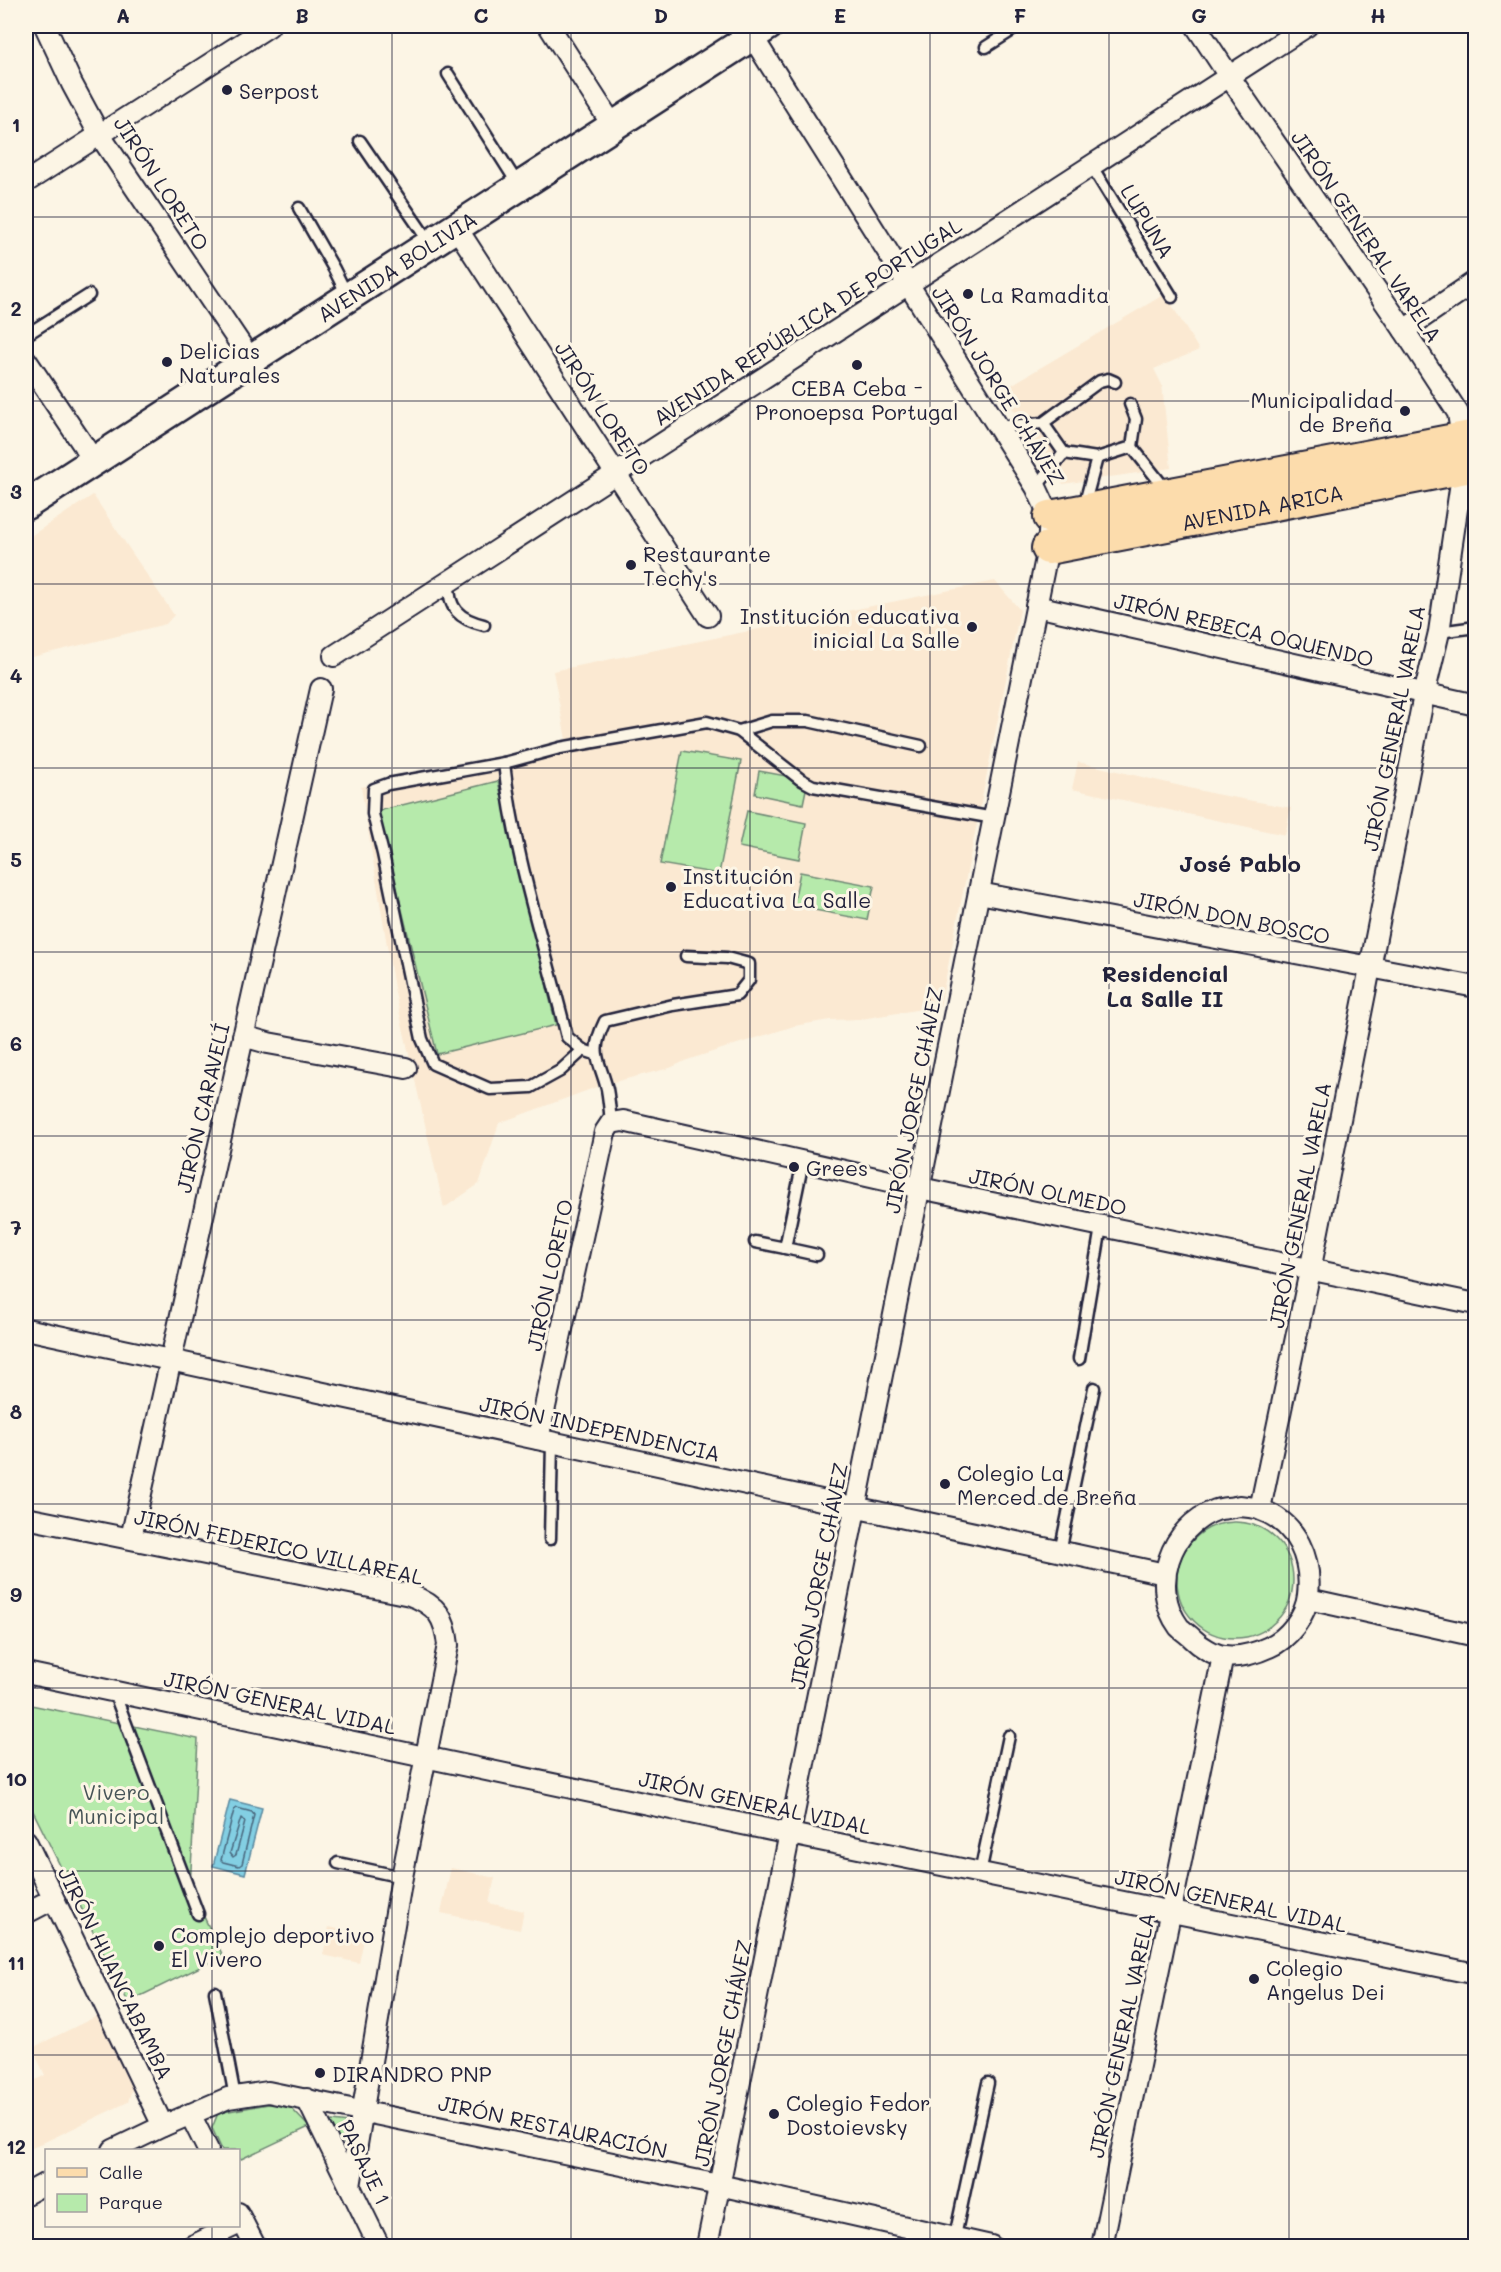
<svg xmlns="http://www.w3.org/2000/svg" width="1501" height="2272" font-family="Mali,sans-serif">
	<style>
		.built { fill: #fbe9d2 }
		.green { fill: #b6eaab; stroke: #6c8673; stroke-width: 1.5 }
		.water { fill: #83cfe3; stroke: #5c8aa0; stroke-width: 1.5 }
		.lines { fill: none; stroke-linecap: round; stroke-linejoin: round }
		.shore { stroke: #49677e; stroke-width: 1.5 }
		.service-casing { stroke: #22223b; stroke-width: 15 }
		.minor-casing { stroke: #22223b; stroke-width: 24 }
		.secondary-casing { stroke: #22223b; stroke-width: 33 }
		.primary-casing { stroke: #22223b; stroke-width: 36 }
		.service { stroke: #fcf5e5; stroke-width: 10 }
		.minor { stroke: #fcf5e5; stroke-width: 20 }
		.secondary { stroke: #fcf5e5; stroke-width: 28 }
		.primary { stroke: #fcdcac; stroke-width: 32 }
		.grid { fill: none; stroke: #22223b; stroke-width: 1.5; stroke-opacity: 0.55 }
		.poi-dot { fill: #22223b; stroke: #fcf5e5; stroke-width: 2 }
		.labels { text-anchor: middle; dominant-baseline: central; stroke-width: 6; stroke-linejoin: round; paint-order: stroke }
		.poi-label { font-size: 21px; fill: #22223b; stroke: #fcf5e5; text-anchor: start }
		.street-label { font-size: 21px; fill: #22223b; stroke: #fcf5e5 }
		.park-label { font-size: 21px; fill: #475457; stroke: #fcf5e5 }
		.neighbourhood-label { font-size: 22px; font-weight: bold; fill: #22223b; stroke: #fcf5e5 }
		.neatline { fill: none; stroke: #22223b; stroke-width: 2 }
		.grid-label { font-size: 20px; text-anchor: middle; font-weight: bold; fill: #22223b }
	</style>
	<rect width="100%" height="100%" fill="#fcf5e5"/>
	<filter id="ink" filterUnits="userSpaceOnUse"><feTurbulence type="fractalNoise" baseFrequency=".0167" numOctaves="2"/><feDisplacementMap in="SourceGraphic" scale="12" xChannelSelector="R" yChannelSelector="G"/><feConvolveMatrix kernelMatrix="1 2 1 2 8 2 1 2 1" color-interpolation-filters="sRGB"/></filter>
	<g filter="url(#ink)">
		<!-- built -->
		<g class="built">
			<path d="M 1165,294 L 1199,350 L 1154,369 L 1162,385 L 1171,468 L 1063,484 L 1001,391 Z"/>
			<path d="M 93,495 L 174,615 L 166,624 L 32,657 L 26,648 L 26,539 Z"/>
			<path d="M 995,581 L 1020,610 L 940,1006 L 861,1019 L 830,1020 L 794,1026 L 687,1060 L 670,1068 L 602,1085 L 499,1123 L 479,1184 L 444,1208 L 394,988 L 361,787 L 567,745 L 553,671 Z"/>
			<path d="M 1078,762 L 1215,794 L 1291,808 L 1285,835 L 1072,789 Z"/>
			<path d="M 451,1868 L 495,1878 L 489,1903 L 524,1911 L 520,1930 L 441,1913 Z"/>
			<path d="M 329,1927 L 365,1935 L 359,1963 L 323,1955 Z"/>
			<path d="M 97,2016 L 132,2089 L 128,2102 L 26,2151 L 26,2085 L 45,2075 L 32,2048 Z"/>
		</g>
		<!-- green -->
		<g class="green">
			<path d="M 682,751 L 741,761 L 719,874 L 660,864 Z"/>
			<path d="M 759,771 L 808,780 L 803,804 L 755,794 Z"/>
			<path d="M 498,781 L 556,1025 L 437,1054 L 378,811 Z"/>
			<path d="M 747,811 L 806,823 L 799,859 L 739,847 Z"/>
			<path d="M 800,872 L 874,886 L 867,920 L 793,906 Z"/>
			<circle cx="1235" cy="1580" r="58"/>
			<path d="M 26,1704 L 198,1739 L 190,1888 L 223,1956 L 128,2002 L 26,1797 Z"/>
			<path d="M 274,2103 L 291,2108 L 309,2127 L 239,2160 L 238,2150 L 222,2150 L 212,2128 L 218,2113 Z"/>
			<path d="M 332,2121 L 349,2123 L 346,2143 L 335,2143 L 334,2140 L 330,2123 Z"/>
		</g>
		<!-- water -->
		<path class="water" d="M 230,1800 L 262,1808 L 245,1874 L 213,1866 Z"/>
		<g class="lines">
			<!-- shore -->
			<g class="shore">
				<path d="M 237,1808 L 252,1812 L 254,1815 L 242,1864 L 239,1866 L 223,1862 L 221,1860 L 234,1810 Z"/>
				<path d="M 241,1818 L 245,1822 L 236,1855 L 233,1857 L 230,1853 Z"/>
			</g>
			<!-- service casing -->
			<g class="service-casing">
				<g id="service">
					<path d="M 986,47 L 1019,26"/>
					<path d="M 448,74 L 519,186"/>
					<path d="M 360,141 L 429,242"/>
					<path d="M 1091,165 L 1172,297"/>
					<path d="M 299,208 L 334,269 L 348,297"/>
					<path d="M 26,335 L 89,295"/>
					<path d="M 1130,404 L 1136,419 L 1132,447"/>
					<path d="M 1043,423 L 1100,381 L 1108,379 L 1115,382"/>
					<path d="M 998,427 L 1043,423 L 1064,453 L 1036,487"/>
					<path d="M 1064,453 L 1097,458"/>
					<path d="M 1459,497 L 1476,509"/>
					<path d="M 1084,506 L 1097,458 L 1132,447 L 1167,491"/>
					<path d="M 449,582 C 448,609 459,619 484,625"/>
					<path d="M 1439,632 L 1476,627"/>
					<path d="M 739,731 L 772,721 L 808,721 L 921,746"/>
					<path d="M 504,763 L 388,784 L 374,789 L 373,814 L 383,854 L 422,1039 L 433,1064 L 490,1089 L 531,1087 L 560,1071 L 583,1050"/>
					<path d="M 595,1054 L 583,1050 L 567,1037 C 545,946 514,856 504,763 L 560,748 L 707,722 L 739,731 L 800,779 L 813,786 L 994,818"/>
					<path d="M 611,1123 C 610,1112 609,1100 607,1089 C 599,1058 589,1054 605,1021 L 673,1005 L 737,995 L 749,980 L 749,964 L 727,958 L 686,956"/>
					<path d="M 803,1161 L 785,1248 L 817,1255"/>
					<path d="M 755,1242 L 785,1248"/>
					<path d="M 1079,1359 L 1101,1227"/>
					<path d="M 550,1539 L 552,1442"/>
					<path d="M 1060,1552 L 1094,1388"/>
					<path d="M 114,1692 L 198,1914"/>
					<path d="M 338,1863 L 402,1877"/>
					<path d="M 980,1873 L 1009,1736"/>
					<path d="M 215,1992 L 235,2097"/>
					<path d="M 954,2241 L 988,2083"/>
				</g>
			</g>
			<!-- minor casing -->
			<g class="minor-casing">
				<g id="minor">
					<path d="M 45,26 L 72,84 L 99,134 L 251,360"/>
					<path d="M 549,26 L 613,126"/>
					<path d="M 1196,26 L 1229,76 L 1404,330 L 1458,413 L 1462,439 L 1461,482 L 1439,632 L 1424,695 L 1310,1271 L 1260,1509"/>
					<path d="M 26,182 L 269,26"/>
					<path d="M 456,227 L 708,616"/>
					<path d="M 1404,330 L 1476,281"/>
					<path d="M 26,360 L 94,461"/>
					<path d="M 1036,606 L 1476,705"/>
					<path d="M 334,656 L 1307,26"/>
					<path d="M 979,893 L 1476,987"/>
					<path d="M 243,1036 L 268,1043 L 406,1068"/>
					<path d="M 26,1329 L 1165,1574"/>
					<path d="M 538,1439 L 605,1132 L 611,1123 L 623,1121 L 920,1188 L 1476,1304"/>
					<path d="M 1239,1506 C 1246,1507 1255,1507 1261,1510 C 1297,1523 1312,1559 1308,1595 C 1306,1616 1288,1639 1269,1647 C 1254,1654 1240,1658 1224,1656 C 1214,1655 1200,1646 1193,1639 C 1189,1635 1183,1631 1179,1627 C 1149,1586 1170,1527 1216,1510 C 1223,1508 1232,1508 1239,1506 Z"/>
					<path d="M 26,1518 L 410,1595 C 437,1605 445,1617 448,1645 L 402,1877 L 350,2186"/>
					<path d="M 131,1538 L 321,689"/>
					<path d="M 1308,1599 L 1476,1636"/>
					<path d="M 26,1673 L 790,1834 L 1476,1974"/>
					<path d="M 26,1841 L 163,2126"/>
					<path d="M 26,1913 L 53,1899"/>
					<path d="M 307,2099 L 379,2246"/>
					<path d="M 190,2114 L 208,2150"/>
					<path d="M 113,2150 L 163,2126 L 228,2098 L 268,2092 L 719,2185 L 991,2246"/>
					<path d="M 26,2194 L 46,2183"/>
					<path d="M 238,2213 L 255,2246"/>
					<path d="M 192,2246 L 234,2226"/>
					<path d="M 707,2246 L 1048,548 L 1050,517 L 1036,487 L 752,36"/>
					<path d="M 1102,2246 L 1223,1656"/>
				</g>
			</g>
			<!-- secondary casing -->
			<g class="secondary-casing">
				<g id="secondary">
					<path id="s1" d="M 26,505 L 768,26"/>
				</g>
			</g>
			<!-- primary casing -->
			<g class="primary-casing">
				<g id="primary">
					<path d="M 1050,517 L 1476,436"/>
					<path id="s2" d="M 1048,548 L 1476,465"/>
				</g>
			</g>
			<!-- service -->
			<use href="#service" class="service"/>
			<!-- minor -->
			<use href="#minor" class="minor"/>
			<!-- secondary -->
			<use href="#secondary" class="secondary"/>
			<!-- primary -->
			<use href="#primary" class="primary"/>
		</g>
	</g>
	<!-- grid -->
	<path class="grid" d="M 212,26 L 212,2150M 392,26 L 392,2246M 571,26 L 571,2246M 750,26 L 750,2246M 930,26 L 930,2246M 1109,26 L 1109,2246M 1289,26 L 1289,2246M 26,217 L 1476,217M 26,401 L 1476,401M 26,584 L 1476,584M 26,768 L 1476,768M 26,952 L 1476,952M 26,1136 L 1476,1136M 26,1320 L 1476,1320M 26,1504 L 1476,1504M 26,1688 L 1476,1688M 26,1871 L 1476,1871M 26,2055 L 1476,2055M 212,2226 L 212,2246"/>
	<!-- markers -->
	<g class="poi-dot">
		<circle cx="227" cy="90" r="6"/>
		<circle cx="968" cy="294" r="6"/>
		<circle cx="167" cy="362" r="6"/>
		<circle cx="857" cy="365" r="6"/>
		<circle cx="1405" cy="411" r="6"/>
		<circle cx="631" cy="565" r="6"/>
		<circle cx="972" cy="627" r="6"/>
		<circle cx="671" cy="887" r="6"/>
		<circle cx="794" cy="1167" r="6"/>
		<circle cx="945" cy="1484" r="6"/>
		<circle cx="159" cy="1946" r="6"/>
		<circle cx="1254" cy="1979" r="6"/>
		<circle cx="320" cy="2073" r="6"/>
		<circle cx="774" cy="2114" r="6"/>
	</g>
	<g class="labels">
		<!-- poi labels -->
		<g class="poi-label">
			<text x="239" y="90">Serpost</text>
			<text x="980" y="294">La Ramadita</text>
			<text x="179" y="350">Delicias<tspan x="179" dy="24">Naturales</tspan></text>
			<text x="857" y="387" text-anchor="middle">CEBA Ceba -<tspan x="857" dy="24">Pronoepsa Portugal</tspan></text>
			<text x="1393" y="399" text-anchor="end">Municipalidad<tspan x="1393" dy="24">de Breña</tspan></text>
			<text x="643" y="553">Restaurante<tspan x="643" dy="24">Techy's</tspan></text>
			<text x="960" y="615" text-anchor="end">Institución educativa<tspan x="960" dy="24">inicial La Salle</tspan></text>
			<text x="683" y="875">Institución<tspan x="683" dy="24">Educativa La Salle</tspan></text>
			<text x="806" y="1167">Grees</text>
			<text x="957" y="1472">Colegio La<tspan x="957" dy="24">Merced de Breña</tspan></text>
			<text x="171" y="1934">Complejo deportivo<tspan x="171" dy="24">El Vivero</tspan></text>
			<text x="1266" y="1967">Colegio<tspan x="1266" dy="24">Angelus Dei</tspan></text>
			<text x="332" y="2073">DIRANDRO PNP</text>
			<text x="786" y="2102">Colegio Fedor<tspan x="786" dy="24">Dostoievsky</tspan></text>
		</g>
		<!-- street labels -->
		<g class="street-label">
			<text transform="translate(162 183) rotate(57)">JIRÓN LORETO</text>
			<text transform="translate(1148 221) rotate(59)">LUPUNA</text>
			<text transform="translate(1367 236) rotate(56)">JIRÓN GENERAL VARELA</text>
			<text stroke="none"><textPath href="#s1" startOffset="441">AVENIDA BOLIVIA</textPath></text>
			<text transform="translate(807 321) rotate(-33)">AVENIDA REPÚBLICA DE PORTUGAL</text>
			<text transform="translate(999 385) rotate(58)">JIRÓN JORGE CHÁVEZ</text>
			<text transform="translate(603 408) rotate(57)">JIRÓN LORETO</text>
			<text stroke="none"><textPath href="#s2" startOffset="218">AVENIDA ARICA</textPath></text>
			<text transform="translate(1244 629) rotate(13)">JIRÓN REBECA OQUENDO</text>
			<text transform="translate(1393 728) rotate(-79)">JIRÓN GENERAL VARELA</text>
			<text transform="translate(1232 917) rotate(11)">JIRÓN DON BOSCO</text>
			<text transform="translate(913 1100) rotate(-79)">JIRÓN JORGE CHÁVEZ</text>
			<text transform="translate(202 1108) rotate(-77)">JIRÓN CARAVELÍ</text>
			<text transform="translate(1048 1191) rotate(12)">JIRÓN OLMEDO</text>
			<text transform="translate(1299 1205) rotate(-79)">JIRÓN GENERAL VARELA</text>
			<text transform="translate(549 1275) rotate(-78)">JIRÓN LORETO</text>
			<text transform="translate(600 1428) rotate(12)">JIRÓN INDEPENDENCIA</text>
			<text transform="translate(279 1546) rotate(12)">JIRÓN FEDERICO VILLAREAL</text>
			<text transform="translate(818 1576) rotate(-79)">JIRÓN JORGE CHÁVEZ</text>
			<text transform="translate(280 1702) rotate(12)">JIRÓN GENERAL VIDAL</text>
			<text transform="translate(755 1802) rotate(12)">JIRÓN GENERAL VIDAL</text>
			<text transform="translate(1231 1900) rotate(12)">JIRÓN GENERAL VIDAL</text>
			<text transform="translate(116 1973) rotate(64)">JIRÓN HUANCABAMBA</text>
			<text transform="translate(1121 2035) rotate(-78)">JIRÓN GENERAL VARELA</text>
			<text transform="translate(722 2053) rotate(-79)">JIRÓN JORGE CHÁVEZ</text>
			<text transform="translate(553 2126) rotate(12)">JIRÓN RESTAURACIÓN</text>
			<text transform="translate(365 2162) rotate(64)">PASAJE 1</text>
		</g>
		<!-- park labels -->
		<g class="park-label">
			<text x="116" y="1791">Vivero<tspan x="116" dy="24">Municipal</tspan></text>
		</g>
		<!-- neighbourhood labels -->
		<g class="neighbourhood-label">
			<text x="1240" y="863">José Pablo</text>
			<text x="1165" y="973">Residencial<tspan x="1165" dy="25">La Salle II</tspan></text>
		</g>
	</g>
	<!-- margin -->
	<rect width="1501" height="2272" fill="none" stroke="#fcf5e5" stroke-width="66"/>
	<!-- legend -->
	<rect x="45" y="2149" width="195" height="78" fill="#fcf5e5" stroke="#a5a1a1" stroke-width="1.5"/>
	<rect x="57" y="2168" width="30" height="9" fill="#fcdcac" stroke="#a5a1a1" stroke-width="1.5"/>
	<text x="99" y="2179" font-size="18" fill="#22223b">Calle</text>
	<rect x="57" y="2194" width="30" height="18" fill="#b6eaab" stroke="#a5a1a1" stroke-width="1.5"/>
	<text x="99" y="2209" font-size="18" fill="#22223b">Parque</text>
	<rect x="33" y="33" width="1435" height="2206" class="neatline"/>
	<g class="grid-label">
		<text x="123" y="23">A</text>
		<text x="302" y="23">B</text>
		<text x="481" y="23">C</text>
		<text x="661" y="23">D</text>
		<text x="840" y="23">E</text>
		<text x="1020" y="23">F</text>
		<text x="1199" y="23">G</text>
		<text x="1378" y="23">H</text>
		<text x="16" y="132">1</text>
		<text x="16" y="316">2</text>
		<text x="16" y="499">3</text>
		<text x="16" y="683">4</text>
		<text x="16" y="867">5</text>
		<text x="16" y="1051">6</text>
		<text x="16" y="1235">7</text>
		<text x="16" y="1419">8</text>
		<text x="16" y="1602">9</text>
		<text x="16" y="1786">10</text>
		<text x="16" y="1970">11</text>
		<text x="16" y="2154">12</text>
	</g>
</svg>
